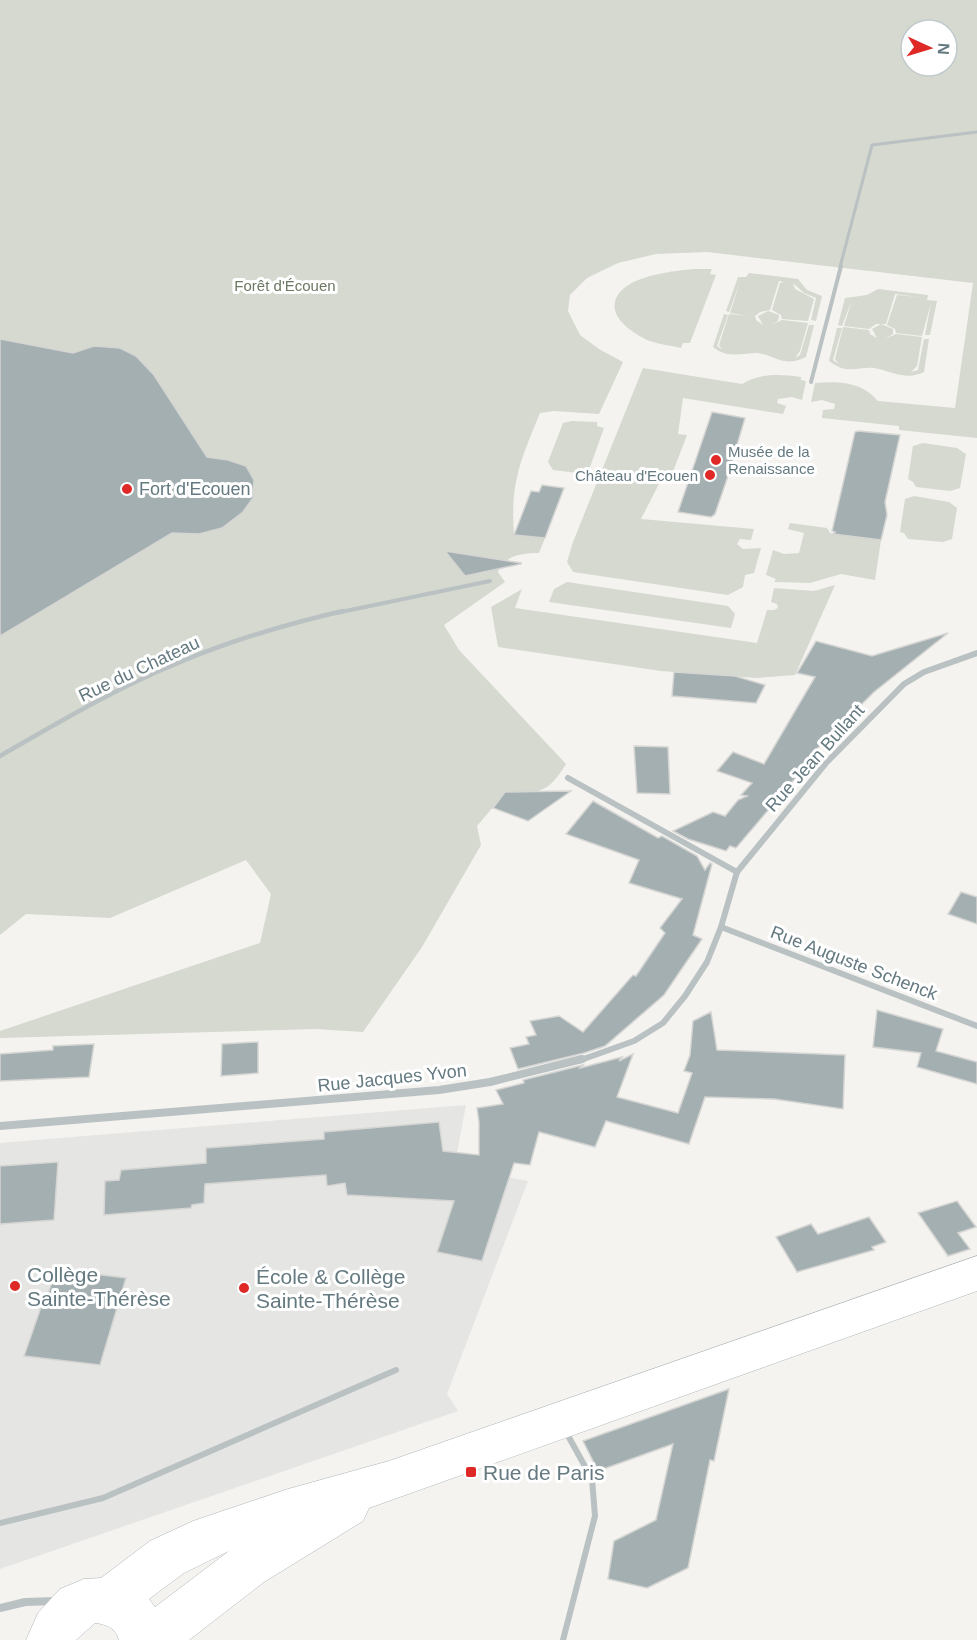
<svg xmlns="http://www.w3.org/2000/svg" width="977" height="1640" font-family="Helvetica,sans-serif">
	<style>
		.built { fill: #e5e5e4 }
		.green { fill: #d5d9cf; fill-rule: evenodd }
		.building { fill: #a4afb1; stroke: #d5d5d3; stroke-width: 1.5 }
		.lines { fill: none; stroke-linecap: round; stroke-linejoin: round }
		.secondary-casing { stroke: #adb5b7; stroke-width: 1 }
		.service-far2 { stroke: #bac1c2; stroke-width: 4 }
		.service-far1 { stroke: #bac1c2; stroke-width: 4.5 }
		.service { stroke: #bac1c2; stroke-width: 6 }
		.pedestrian-far1 { stroke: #bac1c2; stroke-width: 3 }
		.pedestrian { stroke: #bac1c2; stroke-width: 4 }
		.minor-far1 { stroke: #bac1c2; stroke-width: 6 }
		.minor { stroke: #bac1c2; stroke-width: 8 }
		.secondary { fill: #fff; fill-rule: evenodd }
		.poi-dot { fill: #de2926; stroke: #fff; stroke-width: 2 }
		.labels { text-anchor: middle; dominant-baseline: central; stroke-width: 6; stroke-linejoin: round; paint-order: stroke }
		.far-park-label { font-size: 15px; fill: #6b7862; stroke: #fff }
		.far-poi-label { font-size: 15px; fill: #647a80; stroke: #fff; text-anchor: start }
		.poi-label { font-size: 18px; fill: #647a80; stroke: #fff; text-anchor: start }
		.street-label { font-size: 18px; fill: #647a80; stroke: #fff }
		.near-poi-label { font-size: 21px; fill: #647a80; stroke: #fff; text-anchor: start }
	</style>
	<rect width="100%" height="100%" fill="#f4f3f0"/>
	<!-- built -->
	<path class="built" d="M 466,1105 L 457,1153 L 461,1169 L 528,1181 L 447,1394 L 458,1411 L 0,1569 L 0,1143 Z"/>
	<!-- green -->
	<g class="green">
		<path d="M 0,0 L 977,0 L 977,438 L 899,430 L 899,426 L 822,418 L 823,410 L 834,409 L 835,404 L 822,400 L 811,402 L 815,383 C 836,381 862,381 878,401 L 955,408 L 973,283 L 707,252 L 656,254 L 618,263 L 587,278 L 570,295 L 568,311 L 580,335 L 599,349 L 623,362 L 599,414 L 554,411 L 540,413 C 521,459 510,483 514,534 L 545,538 L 539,553 C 522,553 505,555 498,572 L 505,582 L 444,625 L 459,650 L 566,764 C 547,795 538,793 505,793 L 477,826 L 481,845 L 422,947 L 363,1032 L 315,1029 L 0,1038 L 0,1031 L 260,943 L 271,894 L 246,860 L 110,918 L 26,914 L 0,935 ZM 911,30 L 947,30 L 947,66 L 911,66 Z"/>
		<path d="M 694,269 L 712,269 L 710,274 L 716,275 L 690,343 L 683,343 L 681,348 C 669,345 655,344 645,339 C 634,333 618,323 615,310 C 610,277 672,271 694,269 Z"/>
		<path d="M 749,273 L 798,279 L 807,290 L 822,296 L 816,321 L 811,320 L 816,298 L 804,293 L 793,283 L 795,289 L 814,299 L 808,321 L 782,319 L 781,315 L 772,310 L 780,283 L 784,282 L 779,281 L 770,310 L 760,312 L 755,316 L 756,320 L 763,325 L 758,316 L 768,311 L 779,315 L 778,321 L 771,325 L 782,320 L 808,323 L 800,351 L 795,358 L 800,355 L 809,325 L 814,325 L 806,357 C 782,369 772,353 755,353 C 740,354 726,358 713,347 L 724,314 L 728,315 L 717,346 L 722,349 L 719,345 L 729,314 L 748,316 L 730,313 L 740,282 L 729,312 L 726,311 L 738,277 L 746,277 Z"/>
		<path d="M 878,289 L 928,295 L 927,300 L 937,301 L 930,335 L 925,335 L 931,303 L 922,336 L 896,333 L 895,329 L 887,325 L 897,295 L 919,297 L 895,294 L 886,324 L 876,324 L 869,329 L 844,326 L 852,300 L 842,326 L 838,325 L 845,298 L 867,295 Z"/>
		<path d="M 881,324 L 893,329 L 893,334 L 885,339 L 896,334 L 922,337 L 917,366 L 911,372 L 918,370 L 924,339 L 929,339 L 924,372 C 908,380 894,373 879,369 C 861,364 849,377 829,361 L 837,328 L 842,328 L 833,360 L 839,364 L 835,359 L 843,327 L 869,330 L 870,334 L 877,338 L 872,329 Z"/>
		<path d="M 643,368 L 742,384 C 760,373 780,374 801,377 L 801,380 L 806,381 L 802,400 L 792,397 L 778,399 L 777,403 L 786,406 L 783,414 L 683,398 L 678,434 L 687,435 L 669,482 L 661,480 L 641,519 L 754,529 L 751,540 L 740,539 L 737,544 L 743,549 L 761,548 L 754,573 L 745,575 L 743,587 L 728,595 L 573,572 L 567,562 L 573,542 Z"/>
		<path d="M 572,421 L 597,422 L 597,426 L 604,428 L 589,470 L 578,473 L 553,470 L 548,462 L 563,423 Z"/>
		<path d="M 923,443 L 957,448 L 966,454 L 960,488 L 950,491 L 916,487 L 913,482 L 908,479 L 913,446 Z"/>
		<path d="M 914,496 L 949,502 L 957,508 L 952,539 L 943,542 L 908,539 L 904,533 L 900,532 L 905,499 Z"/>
		<path d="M 790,523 L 827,528 L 830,533 L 834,534 L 881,540 L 875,580 L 841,574 L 810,583 L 774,582 L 776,579 L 766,575 L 773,550 L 784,554 L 799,553 L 804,533 L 788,529 Z"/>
		<path d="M 567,582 L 728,606 L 735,614 L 731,628 L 549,602 L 554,589 Z"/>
		<path d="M 835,585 L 795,675 L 757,678 L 661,671 L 498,647 L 491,607 L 522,589 L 515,608 L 757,643 L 767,610 L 774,610 L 778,608 L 777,604 L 771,602 L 774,588 L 814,591 Z"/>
	</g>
	<!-- building -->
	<g class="building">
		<path d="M 0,339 L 73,353 L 94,346 L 120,348 L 136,356 L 154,375 L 207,457 L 228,460 L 246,466 L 254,480 L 253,498 L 243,512 L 222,528 L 199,534 L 172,533 L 0,636 Z"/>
		<path d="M 712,412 L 745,418 L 727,479 L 715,514 L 711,517 L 678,512 Z"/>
		<path d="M 858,431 L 900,435 L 885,502 L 887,515 L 881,540 L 833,534 L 835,532 L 832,531 L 855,432 Z"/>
		<path d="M 542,485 L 564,488 L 545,538 L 514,535 L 531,491 L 539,492 Z"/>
		<path d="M 445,551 L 521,563 L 521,564 L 465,576 Z"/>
		<path d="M 948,633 L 874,692 L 812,754 L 815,755 L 736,848 L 730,846 L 726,851 L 688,839 L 673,831 L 713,812 L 725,816 L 738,800 L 747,796 L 741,795 L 752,783 L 717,771 L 733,752 L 764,764 L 815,677 L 797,673 L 816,641 L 872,656 Z"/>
		<path d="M 674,672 L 735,676 L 765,685 L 756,703 L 672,696 Z"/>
		<path d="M 634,746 L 668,747 L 670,794 L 637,793 Z"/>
		<path d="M 571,791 L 528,821 L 493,808 L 505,792 Z"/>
		<path d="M 593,801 L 658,838 L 662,836 L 697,856 L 705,870 L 710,863 L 712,864 L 693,935 L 702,939 L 664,995 L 605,1046 L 584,1053 L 518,1069 L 510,1048 L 529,1044 L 526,1037 L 536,1035 L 530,1021 L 559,1016 L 583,1032 L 633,975 L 636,976 L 665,933 L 660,928 L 682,899 L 629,883 L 639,860 L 566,834 Z"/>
		<path d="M 961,892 L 977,897 L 977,924 L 948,914 Z"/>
		<path d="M 877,1010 L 943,1029 L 936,1051 L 977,1062 L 977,1084 L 917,1067 L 921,1053 L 873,1047 Z"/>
		<path d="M 711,1012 L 717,1050 L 845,1055 L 843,1109 L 774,1099 L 705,1097 L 689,1144 L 606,1121 L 595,1147 L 539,1132 L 530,1165 L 514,1163 L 482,1261 L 437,1252 L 454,1201 L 347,1195 L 345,1183 L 327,1186 L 326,1175 L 205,1184 L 204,1203 L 192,1205 L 191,1208 L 104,1215 L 105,1181 L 119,1180 L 121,1170 L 206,1163 L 206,1148 L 324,1139 L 324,1132 L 439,1122 L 443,1151 L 479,1155 L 479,1122 L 477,1108 L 503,1104 L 496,1090 L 524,1083 L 523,1080 L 583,1065 L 580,1068 L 622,1057 L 619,1061 L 633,1054 L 617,1097 L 678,1113 L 692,1073 L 684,1071 L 690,1055 L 693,1021 Z"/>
		<path d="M 258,1042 L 258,1073 L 221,1076 L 222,1044 Z"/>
		<path d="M 94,1044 L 89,1077 L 0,1081 L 0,1054 L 53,1050 L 53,1046 Z"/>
		<path d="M 58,1162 L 54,1220 L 0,1224 L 0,1166 Z"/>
		<path d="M 957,1201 L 976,1227 L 958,1233 L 970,1249 L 948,1256 L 918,1213 Z"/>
		<path d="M 869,1217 L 886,1242 L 872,1247 L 874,1250 L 797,1272 L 776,1237 L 811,1224 L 818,1234 Z"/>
		<path d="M 86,1270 L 87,1273 L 126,1278 L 100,1365 L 24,1356 L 41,1307 L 44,1306 L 52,1282 Z"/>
		<path d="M 729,1389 L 714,1461 L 710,1460 L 688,1568 L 647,1588 L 608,1579 L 614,1541 L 656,1520 L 673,1444 L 598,1471 L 583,1441 Z"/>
	</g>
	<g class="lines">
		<!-- secondary casing -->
		<g class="secondary-casing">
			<path id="secondary" d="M 977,1256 L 977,1291 L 369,1508 L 363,1521 L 264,1582 L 189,1640 L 119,1640 C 116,1628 106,1624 95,1623 L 76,1640 L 26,1640 L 38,1613 L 60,1589 L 84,1579 L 101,1578 L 150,1541 L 193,1521 L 288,1489 L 389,1461 ZM 229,1551 L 155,1607 L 149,1599 L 184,1573 Z"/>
		</g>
		<!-- service-far2 -->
		<path class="service-far2" d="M 336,613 L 490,581"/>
		<!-- service-far1 -->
		<path class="service-far1" d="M 0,756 C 58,723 116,688 178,663 C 231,640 287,624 343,611"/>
		<!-- service -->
		<g class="service">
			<path d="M 0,1523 L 103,1498 L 396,1370"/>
			<path d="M 563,1640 L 595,1516 L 592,1479 L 566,1432"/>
		</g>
		<!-- pedestrian-far1 -->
		<path class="pedestrian-far1" d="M 840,267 L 872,145 L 977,132"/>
		<!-- pedestrian -->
		<path class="pedestrian" d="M 811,382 L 841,266"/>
		<!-- minor-far1 -->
		<g class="minor-far1">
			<path d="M 568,778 L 737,872"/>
			<path d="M 721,927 L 977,1026"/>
			<path d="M 578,1061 L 634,1041 L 663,1023 L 685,996 L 707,962 L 721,927 L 737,872 L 826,763 L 904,684 L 924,672 L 977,653"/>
		</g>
		<!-- minor -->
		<g class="minor">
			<path d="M 0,1126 L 439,1090 L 490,1082 L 582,1059"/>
			<path d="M 0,1608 L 25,1602 L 56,1601"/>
		</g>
		<!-- secondary -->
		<use href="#secondary" class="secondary"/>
	</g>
	<!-- markers -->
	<g class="poi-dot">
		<circle cx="716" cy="460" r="6"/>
		<circle cx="710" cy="475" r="6"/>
		<circle cx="127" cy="489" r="6"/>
		<circle cx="15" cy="1286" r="6"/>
		<circle cx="244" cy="1288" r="6"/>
		<rect x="465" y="1466" width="12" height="12" rx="3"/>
	</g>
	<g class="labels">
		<!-- far-park labels -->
		<g class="far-park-label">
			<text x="285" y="285">Forêt d'Écouen</text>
		</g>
		<!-- far-poi labels -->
		<g class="far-poi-label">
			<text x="728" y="451">Musée de la<tspan x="728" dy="17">Renaissance</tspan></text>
			<text x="698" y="475" text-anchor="end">Château d'Ecouen</text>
		</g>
		<!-- poi labels -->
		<g class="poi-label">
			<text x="139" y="489">Fort d'Ecouen</text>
		</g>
		<!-- street labels -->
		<g class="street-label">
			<text transform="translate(139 669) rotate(-25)">Rue du Chateau</text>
			<text transform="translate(815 758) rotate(-48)">Rue Jean Bullant</text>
			<text transform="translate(854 963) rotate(21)">Rue Auguste Schenck</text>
			<text transform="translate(392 1078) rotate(-6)">Rue Jacques Yvon</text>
		</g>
		<!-- near-poi labels -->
		<g class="near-poi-label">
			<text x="27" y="1274">Collège<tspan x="27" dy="24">Sainte-Thérèse</tspan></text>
			<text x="256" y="1276">École &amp; Collège<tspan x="256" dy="24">Sainte-Thérèse</tspan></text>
			<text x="483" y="1472">Rue de Paris</text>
		</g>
	</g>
	<!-- north arrow -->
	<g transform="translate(929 48) rotate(94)"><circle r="28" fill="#ffffff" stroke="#c1cacc" stroke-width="1.5"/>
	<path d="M0-4.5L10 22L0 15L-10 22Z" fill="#de2926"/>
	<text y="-9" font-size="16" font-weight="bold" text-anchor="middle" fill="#647a80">N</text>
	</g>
</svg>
